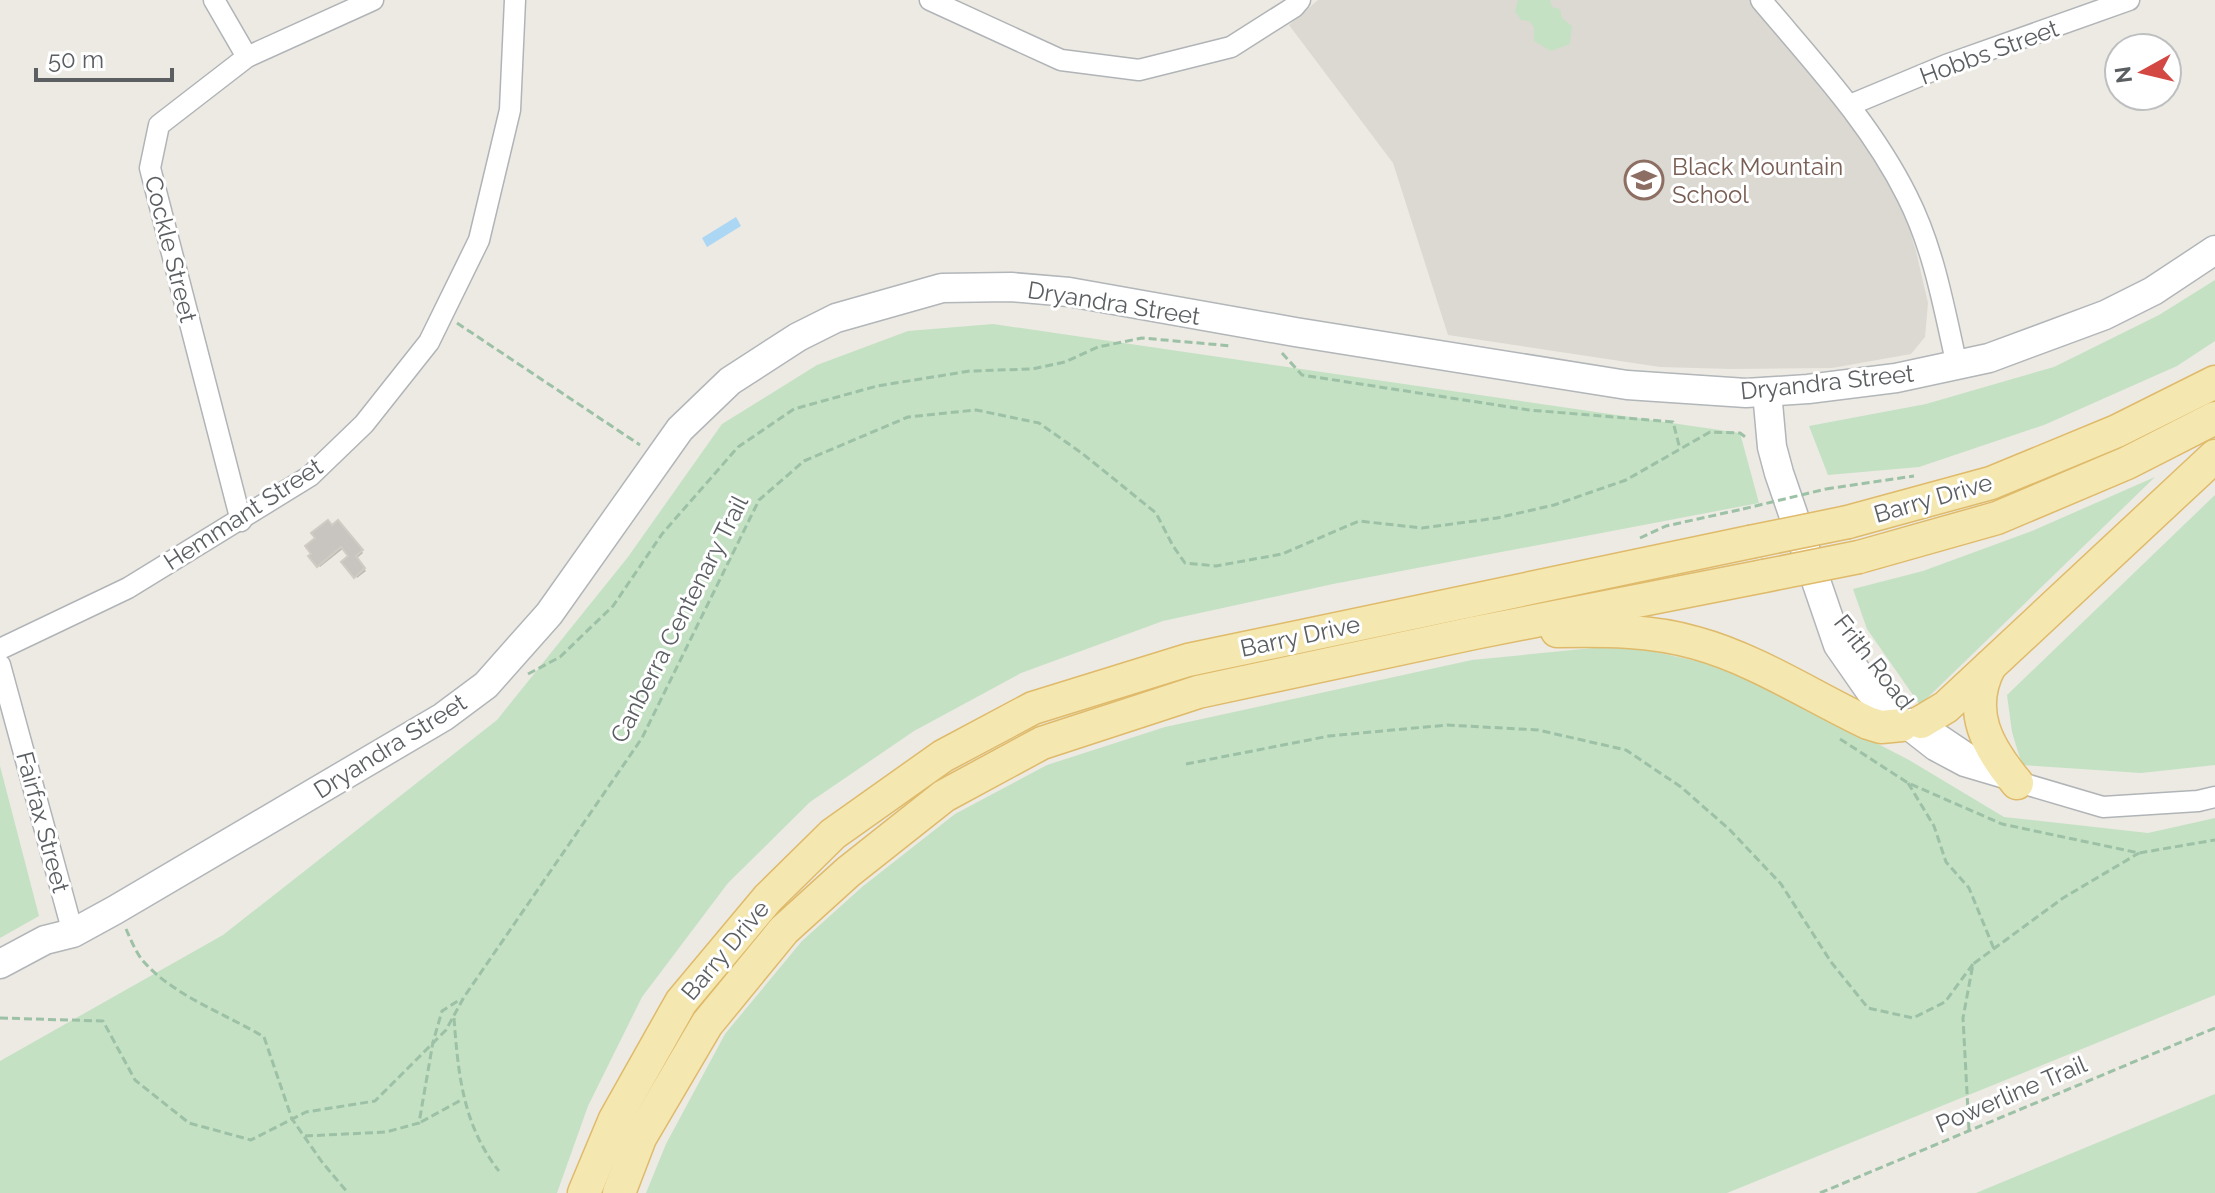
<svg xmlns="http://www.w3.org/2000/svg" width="2215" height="1193" font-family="Raleway,sans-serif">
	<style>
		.education { fill: #dcd9d2 }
		.green { fill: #c4e1c3 }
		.water { fill: #acd7f4 }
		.shadow { fill: #0003 }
		.building { fill: #c8c5c0; stroke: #d0cbc3; stroke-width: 2 }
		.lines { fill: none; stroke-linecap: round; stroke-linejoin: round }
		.street-casing { stroke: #b1b4b7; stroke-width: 23 }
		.secondary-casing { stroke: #b2b6b9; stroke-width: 31 }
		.primary-casing { stroke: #dfba6a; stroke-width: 35 }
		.path { stroke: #9dc1a6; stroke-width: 3; stroke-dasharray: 8 4; stroke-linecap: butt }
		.street { stroke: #fff; stroke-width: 20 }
		.secondary { stroke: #fff; stroke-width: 28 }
		.primary { stroke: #f4e7b0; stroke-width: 32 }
		.primary-bridge-casing { stroke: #dfba6a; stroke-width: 35; stroke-linecap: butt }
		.path-bridge { stroke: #9dc1a6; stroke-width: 3; stroke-dasharray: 8 4; stroke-linecap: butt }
		.primary-bridge { stroke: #f4e7b0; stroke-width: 32 }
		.labels { text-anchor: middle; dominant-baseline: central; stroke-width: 6; stroke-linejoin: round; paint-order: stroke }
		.street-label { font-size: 24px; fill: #5b5f62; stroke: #fff }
		.education-label { font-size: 24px; fill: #785e54; stroke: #fff; text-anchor: start }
	</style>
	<rect width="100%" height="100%" fill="#eceae3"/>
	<!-- education -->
	<path class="education" d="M 1318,0 L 1752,0 L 1875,153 L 1900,198 L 1916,251 L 1928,303 L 1925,337 L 1911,354 L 1832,368 L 1731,369 L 1660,367 L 1448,335 L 1393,163 L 1289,25 Z"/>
	<!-- green -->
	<g class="green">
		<path d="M 1518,0 L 1550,0 L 1552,7 L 1560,9 L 1562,18 L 1572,26 L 1570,44 L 1551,51 L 1534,41 L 1534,27 L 1529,21 L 1521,20 L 1515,11 Z"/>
		<path d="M 2215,280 L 2215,341 L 2177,366 L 2044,425 L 1919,467 L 1828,475 L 1809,426 L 1926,404 L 2054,367 L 2159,315 Z"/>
		<path d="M 993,324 L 1740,433 L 1759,503 L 1333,584 L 1163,621 L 1021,673 L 914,731 L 810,802 L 728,883 L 642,997 L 588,1106 L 557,1193 L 0,1193 L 0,1061 L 223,935 L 497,720 L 628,557 L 722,424 L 817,365 L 908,331 Z"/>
		<path d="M 2155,477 L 1920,705 L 1867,629 L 1853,589 L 1923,571 L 2032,531 Z"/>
		<path d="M 2215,495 L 2215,765 L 2141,773 L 2022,765 L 2012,732 L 2007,695 Z"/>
		<path d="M 1623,645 L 1733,669 L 1909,760 L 2004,817 L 2148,833 L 2215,818 L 2215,995 L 1727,1193 L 646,1193 L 666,1144 L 725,1034 L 802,941 L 862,887 L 955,814 L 1047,765 L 1165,727 L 1472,660 Z"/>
		<path d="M 0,766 L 39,916 L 0,938 Z"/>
		<path d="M 2215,1094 L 2215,1193 L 1976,1193 Z"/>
	</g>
	<!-- water -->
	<path class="water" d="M 736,217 L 741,226 L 707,247 L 702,238 Z"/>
	<!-- shadow -->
	<path class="shadow" d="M 338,523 L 363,553 L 356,559 L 366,571 L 357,578 L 350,556 L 344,548 L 320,567 L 311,556 L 318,538 Z"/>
	<!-- building -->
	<path class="building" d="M 328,520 L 332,525 L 338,520 L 363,550 L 356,556 L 365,568 L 354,578 L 341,562 L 348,556 L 341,547 L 317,567 L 308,556 L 311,554 L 305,546 L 315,538 L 311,533 Z"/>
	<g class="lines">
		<!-- street casing -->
		<g class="street-casing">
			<g id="street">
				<path d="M 214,0 L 247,57"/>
				<path d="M 930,0 L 1061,60 L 1139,70 L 1231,47 L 1294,7 L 1300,0"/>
				<path d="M 1761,0 C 1813,62 1870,122 1907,196 C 1934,249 1944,308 1957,366"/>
				<path d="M 1850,105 L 1946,65 L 2129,0"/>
				<path d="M 241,521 L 150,168 L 159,125 L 247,57 L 373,0"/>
				<path d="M 0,649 L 128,588 L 310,476 L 364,424 L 429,342 L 479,240 L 510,110 L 515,0"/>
				<path d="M 0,665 L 73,933"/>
				<path d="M 1921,722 L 1976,759"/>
				<path d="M 1902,725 L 1934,750 L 1964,766 L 2103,807 L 2198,801 L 2215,797"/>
			</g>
		</g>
		<!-- secondary casing -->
		<g class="secondary-casing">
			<g id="secondary">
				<path d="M 1767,392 L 1772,447 L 1779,473 L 1838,645 L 1870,691 L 1902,725 L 1917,722"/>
				<path d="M 0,964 L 45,940 L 73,933 L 115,910 L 443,717 L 486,685 L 549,614 L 680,429 L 730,381 L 798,337 L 836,318 L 942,288 L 1011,287 L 1069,292 L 1295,332 L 1627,385 L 1746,393 L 1808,389 L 1896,378 L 1989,358 L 2105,315 L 2153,291 L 2215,250"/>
			</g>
		</g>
		<!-- primary casing -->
		<g class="primary-casing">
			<g id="primary">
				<path d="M 1848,522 L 1991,483 L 2117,431 L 2215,382"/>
				<path d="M 1859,557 L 1997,518 L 2127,463 L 2215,418"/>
				<path d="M 1557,631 C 1603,630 1651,630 1696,643 C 1755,659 1813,697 1868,723 L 1881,727 L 1902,725"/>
				<path d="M 1990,666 C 1966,711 1988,748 2017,783"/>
				<path d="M 1921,722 L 1946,707 L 2215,456"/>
				<path d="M 584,1193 L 615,1119 L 681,1002 L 768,898 L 833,834 L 943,756 L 1033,708 L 1188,660 L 1750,542"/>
				<path d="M 619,1193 L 640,1138 L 707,1024 L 784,930 L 848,872 L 944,796 L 1042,743 L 1198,692 L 1474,633 L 1764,576"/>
			</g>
		</g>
		<!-- path -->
		<g class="path">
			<path d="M 457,323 L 640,445"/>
			<path d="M 1282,353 L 1302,375 L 1529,410 L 1673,422 L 1680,449"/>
			<path d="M 1826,489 L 1914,476"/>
			<path d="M 1640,538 L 1666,526 L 1743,509"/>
			<path d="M 528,674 L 560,657 L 613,606 L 662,534 L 738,447 L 794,409 L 877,386 L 970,371 L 1032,369 L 1065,362 L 1098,347 L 1142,338 L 1232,346"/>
			<path d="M 1840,739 L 1908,783 L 2002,824 L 2139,853 L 2215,840"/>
			<path d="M 1186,764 L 1329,736 L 1447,725 L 1538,730 L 1626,750 L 1681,787 L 1730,830 L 1781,884 L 1831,962 L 1868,1008 L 1913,1018 L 1945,1002 L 1973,964"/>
			<path d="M 1908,783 L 1934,826 L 1946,862 L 1969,888 L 1994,949"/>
			<path d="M 126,929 C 131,940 136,953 144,962 C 174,996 226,1014 264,1037 L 292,1119 L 322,1162 L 348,1193"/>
			<path d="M 0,1018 L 103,1021 L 135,1080 L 189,1123 L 251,1140 L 306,1112 L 375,1101 L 446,1030 L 464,997 L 642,738 L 759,500 L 804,461 L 908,417 L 976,410 L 1039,423 L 1083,454 L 1156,513 L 1173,546 L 1185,563 L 1216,566 L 1282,554 L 1359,521 L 1422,528 L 1497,518 L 1554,505 L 1626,480 L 1710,432 L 1740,433 L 1748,439"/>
			<path d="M 454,1018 C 458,1073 463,1126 499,1171"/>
			<path d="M 421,1122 L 463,1099"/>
			<path d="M 1969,1130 L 1963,1018 L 1973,964 L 2063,898 L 2139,853"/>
			<path d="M 305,1136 L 386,1132 L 419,1123 L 433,1042 L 442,1011 L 461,999"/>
			<path d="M 1820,1193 L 2215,1028"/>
		</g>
		<!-- street -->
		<use href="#street" class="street"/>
		<!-- secondary -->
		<use href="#secondary" class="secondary"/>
		<!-- primary -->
		<use href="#primary" class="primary"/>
		<!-- primary-bridge casing -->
		<g class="primary-bridge-casing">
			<g id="primary-bridge">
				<path d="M 1750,542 L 1848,522"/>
				<path d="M 1764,576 L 1859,557"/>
			</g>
		</g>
		<!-- path-bridge -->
		<path class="path-bridge" d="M 1743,509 L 1826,489"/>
		<!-- primary-bridge -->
		<use href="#primary-bridge" class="primary-bridge"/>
	</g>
	<!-- icons -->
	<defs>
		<g id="school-ring" transform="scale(2)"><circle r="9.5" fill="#fff" stroke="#8d6e63" stroke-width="1.5"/><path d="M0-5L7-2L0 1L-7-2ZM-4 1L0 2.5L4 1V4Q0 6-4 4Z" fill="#8d6e63"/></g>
	</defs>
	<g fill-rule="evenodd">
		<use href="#school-ring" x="1644" y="180"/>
	</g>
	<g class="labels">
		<!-- street labels -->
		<g class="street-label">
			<text transform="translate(1989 52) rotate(-20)">Hobbs Street</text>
			<text transform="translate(171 249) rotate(76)">Cockle Street</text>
			<text transform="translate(1114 303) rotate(9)">Dryandra Street</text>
			<text transform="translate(1827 382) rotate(-6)">Dryandra Street</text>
			<text transform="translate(1933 498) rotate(-16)">Barry Drive</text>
			<text transform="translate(243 514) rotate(-33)">Hemmant Street</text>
			<text transform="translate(679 619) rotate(-63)">Canberra Centenary Trail</text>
			<text transform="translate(1300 636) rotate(-12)">Barry Drive</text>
			<text transform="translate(1874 662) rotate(52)">Frith Road</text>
			<text transform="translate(390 746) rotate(-32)">Dryandra Street</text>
			<text transform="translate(43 822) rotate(75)">Fairfax Street</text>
			<text transform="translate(725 950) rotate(-50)">Barry Drive</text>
			<text transform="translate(2011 1094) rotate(-23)">Powerline Trail</text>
		</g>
		<!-- education labels -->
		<g class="education-label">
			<text x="1672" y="166">Black Mountain<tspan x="1672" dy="28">School</tspan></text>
		</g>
	</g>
	<!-- north arrow -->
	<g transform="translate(2143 72) rotate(262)"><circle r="38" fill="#ffffff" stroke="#bdbfc0" stroke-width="2"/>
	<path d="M0-6L14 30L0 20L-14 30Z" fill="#d34843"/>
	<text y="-12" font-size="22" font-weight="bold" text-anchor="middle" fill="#5b5f62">N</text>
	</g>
	<!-- scale -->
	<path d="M36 68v12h136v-12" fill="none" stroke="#5b5f62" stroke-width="4"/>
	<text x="48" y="68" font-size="24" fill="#5b5f62" stroke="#ffffff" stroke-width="6" paint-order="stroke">50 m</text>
</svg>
